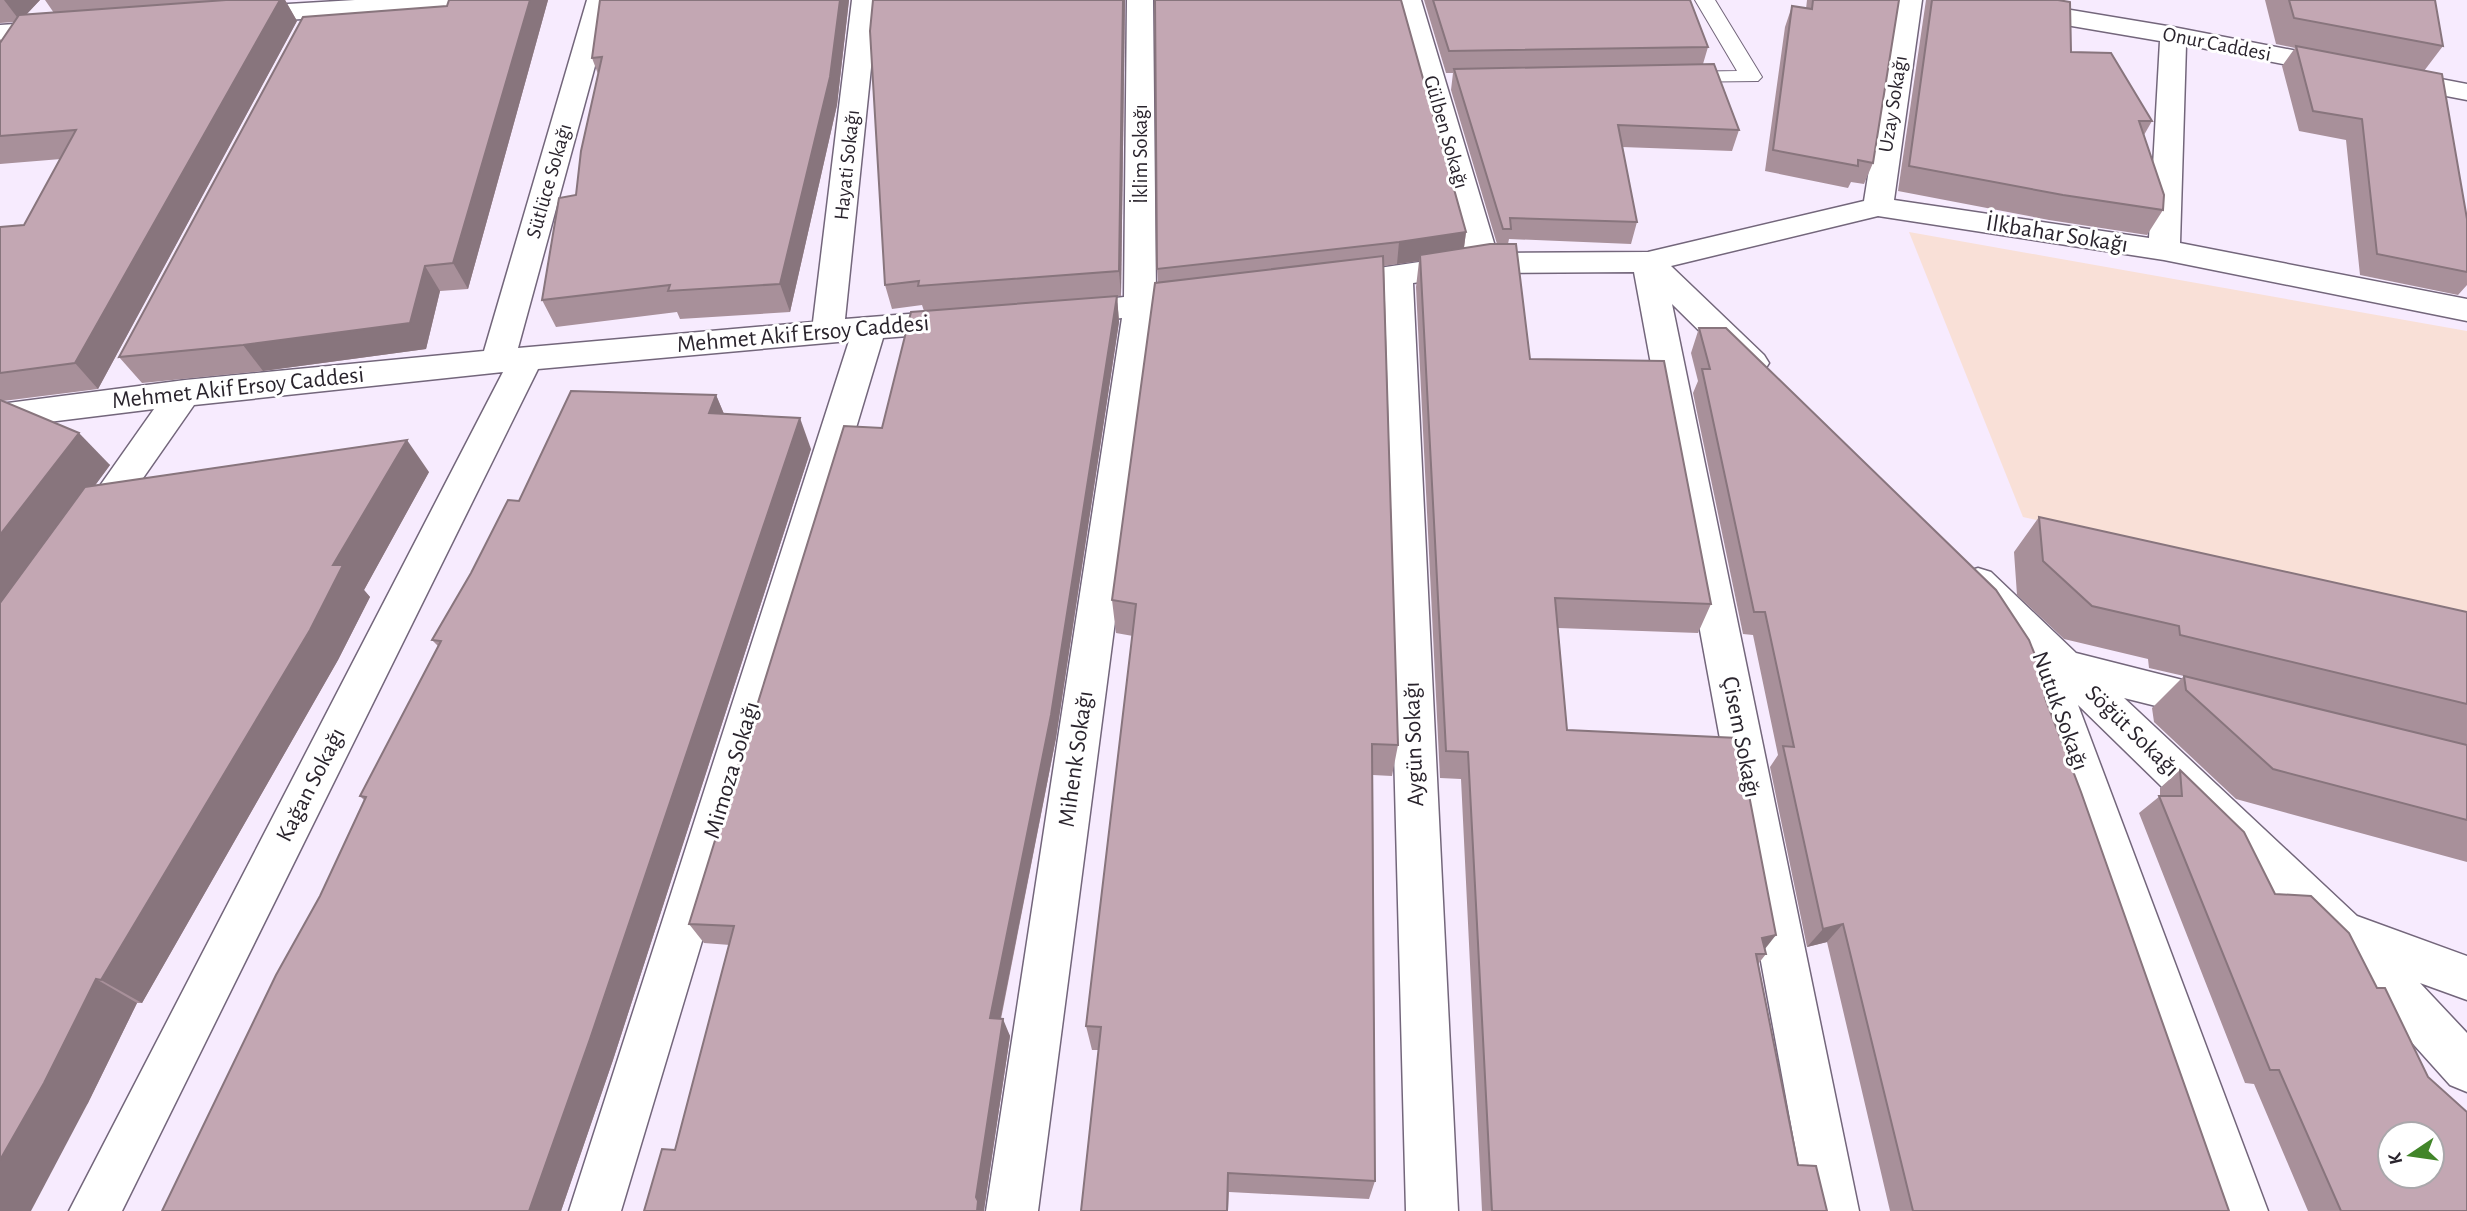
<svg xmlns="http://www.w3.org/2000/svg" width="2467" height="1211" font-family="'Alegreya Sans',sans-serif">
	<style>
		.industrial { fill: #f9e0d7 }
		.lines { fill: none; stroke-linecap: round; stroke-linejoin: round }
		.lane-casing { stroke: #73667b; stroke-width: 2 }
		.street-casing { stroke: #73667b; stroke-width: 3 }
		.lane { fill: #fff; fill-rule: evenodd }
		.street { fill: #fff; fill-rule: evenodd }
		.wall { fill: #a8909a }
		.shaded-wall { fill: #88757d }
		.building { fill: #c3a7b3; stroke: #88757d; stroke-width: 2; fill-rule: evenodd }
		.labels { text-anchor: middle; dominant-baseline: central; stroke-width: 6; stroke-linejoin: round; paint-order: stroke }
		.far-street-label { font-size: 21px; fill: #2a242d; stroke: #fff }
		.street-label { font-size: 24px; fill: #2a242d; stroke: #fff }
	</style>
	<rect width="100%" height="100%" fill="#f7ebfe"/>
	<!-- industrial -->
	<path class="industrial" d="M 1909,232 L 2467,331 L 2467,621 L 2023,517 Z"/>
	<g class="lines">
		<!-- lane casing -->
		<g class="lane-casing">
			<path id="lane" d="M 1695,0 L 1715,0 L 1762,77 L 1758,81 L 1673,82 L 1669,78 L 1673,74 L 1680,72 L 1737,71 Z"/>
		</g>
		<!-- street casing -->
		<g class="street-casing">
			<g id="street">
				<path d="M 355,0 L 490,0 L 486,5 L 477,8 L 239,23 L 230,20 L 226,15 L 230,10 L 239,7 Z"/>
				<path d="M 587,0 L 613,0 L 518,348 L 813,322 L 852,0 L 878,0 L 845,319 L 959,310 L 970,313 L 975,321 L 970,329 L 959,332 L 883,338 L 621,1211 L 569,1211 L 849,341 L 538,369 L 122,1211 L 69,1211 L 503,372 L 194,405 L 104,534 L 91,538 L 78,534 L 73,524 L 154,409 L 0,428 L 0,404 L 185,380 L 484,351 Z"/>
				<path d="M 1127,0 L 1153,0 L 1156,294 L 1203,289 L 1214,293 L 1219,300 L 1214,307 L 1155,315 L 1038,1211 L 986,1211 L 1122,318 L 1065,324 L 1054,321 L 1049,313 L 1054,305 L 1124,297 Z"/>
				<path d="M 1395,0 L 1421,0 L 1497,253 L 1648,252 L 1864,201 L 1896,0 L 1922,0 L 1894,200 L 2149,238 L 2160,41 L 1965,8 L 1956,5 L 1952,0 L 2011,0 L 2173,27 L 2349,61 L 2352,67 L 2349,73 L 2339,75 L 2186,45 L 2180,243 L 2467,299 L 2467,321 L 2164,260 L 1878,216 L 1671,266 L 1764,355 L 1769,363 L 1764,371 L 1752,375 L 1740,371 L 1672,304 L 1859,1211 L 1807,1211 L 1634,272 L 1484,273 L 1413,283 L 1458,1211 L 1406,1211 L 1382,288 L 1332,295 L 1321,292 L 1316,285 L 1321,278 L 1332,275 L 1466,255 Z"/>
				<path d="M 61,21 L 70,23 L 74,29 L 70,35 L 0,41 L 0,25 Z"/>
				<path d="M 2394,70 L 2467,84 L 2467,100 L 2384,84 L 2380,78 L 2384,72 Z"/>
				<path d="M 1978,568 L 1991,572 L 2076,653 L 2234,693 L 2240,705 L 2234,717 L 2220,722 L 2124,698 L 2357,916 L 2467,956 L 2467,1000 L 2420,983 L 2467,1033 L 2467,1092 L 2450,1085 L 2326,947 L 2078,705 L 2268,1211 L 2216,1211 L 2015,644 L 1965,594 L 1959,583 L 1965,572 Z"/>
			</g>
		</g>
		<!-- lane -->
		<use href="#lane" class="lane"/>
		<!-- street -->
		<use href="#street" class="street"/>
	</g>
	<!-- wall -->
	<g class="wall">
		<path d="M 0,0 L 40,0 L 26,15 L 54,13 L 45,0 L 287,0 L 285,0 L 297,21 L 98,389 L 3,401 L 110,465 L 95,485 L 429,472 L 364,590 L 370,597 L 338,660 L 142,1003 L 137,1003 L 88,1103 L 0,1211 L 0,227 L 24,225 L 61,159 L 0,164 L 0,39 L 2,41 L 15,22 L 0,23 Z"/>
		<path d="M 449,0 L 548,0 L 468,289 L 440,291 L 426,349 L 263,371 L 142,383 L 119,357 L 447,6 Z"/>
		<path d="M 600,0 L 849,0 L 837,105 L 790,312 L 680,319 L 677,312 L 556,327 L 542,300 L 576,195 L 598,74 L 592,58 Z"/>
		<path d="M 873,0 L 1125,0 L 1121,296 L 924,311 L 922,305 L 892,309 L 885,285 Z"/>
		<path d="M 1424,0 L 1690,0 L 1708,47 L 1703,64 L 1739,130 L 1732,151 L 1622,147 L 1637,222 L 1631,244 L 1509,239 L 1508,244 L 1530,359 L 1711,604 L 1698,633 L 1558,628 L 1567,730 L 1765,949 L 1766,954 L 1758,964 L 1798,1165 L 1827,1211 L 1482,1211 L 1461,779 L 1440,778 L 1416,287 L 1419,261 L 1384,266 L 1398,745 L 1392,776 L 1373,775 L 1375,1181 L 1369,1199 L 1229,1192 L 1228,1211 L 1081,1211 L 1099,1050 L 1092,1050 L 1086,1026 L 1133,636 L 1116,633 L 1112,600 L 1158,282 L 1157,269 L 1466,232 L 1464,248 L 1497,244 L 1451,90 L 1453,73 L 1446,73 Z"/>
		<path d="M 1807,0 L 1899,0 L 1873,163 L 1864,184 L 1851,182 L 1848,188 L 1765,171 L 1785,27 L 1792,6 L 1806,9 Z"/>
		<path d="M 1926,0 L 2060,0 L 2071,52 L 2152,121 L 2144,135 L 2163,210 L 2147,235 L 2049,220 L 1898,191 Z"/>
		<path d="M 2265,0 L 2435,0 L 2443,46 L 2424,71 L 2467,219 L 2467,285 L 2458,295 L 2360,275 L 2346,140 L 2299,131 L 2282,66 L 2295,48 L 2276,44 Z"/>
		<path d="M 1117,296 L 1119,322 L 1056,738 L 1001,1019 L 1010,1036 L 984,1210 L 984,1211 L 644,1211 L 675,1150 L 730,945 L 704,943 L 689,924 L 882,428 Z"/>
		<path d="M 1699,328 L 2052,698 L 2047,703 L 2229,1211 L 1890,1211 L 1827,942 L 1807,947 L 1770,767 L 1778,755 L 1753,635 L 1743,634 L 1693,393 L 1698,381 L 1691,353 Z"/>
		<path d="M 716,395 L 724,414 L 811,449 L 613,1060 L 561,1211 L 162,1211 L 320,896 L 364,800 L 360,796 L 438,646 L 432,640 L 519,501 Z"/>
		<path d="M 2039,517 L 2467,612 L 2467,862 L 2236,799 L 2154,722 L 2152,708 L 2184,676 L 2149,668 L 2148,659 L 2064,639 L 2017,595 L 2014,552 Z"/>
		<path d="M 2180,770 L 2275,894 L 2467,1211 L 2308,1211 L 2254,1084 L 2245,1083 L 2139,813 L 2160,796 L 2160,788 Z"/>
	</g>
	<!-- shaded-wall -->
	<g class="shaded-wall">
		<path d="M 4,0 L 40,0 L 20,21 Z"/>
		<path d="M 280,0 L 285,0 L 297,21 L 98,389 L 75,363 Z"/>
		<path d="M 530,0 L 548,0 L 468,289 L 453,263 Z"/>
		<path d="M 840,0 L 849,0 L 837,105 L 790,312 L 780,284 Z"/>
		<path d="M 1123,0 L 1125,0 L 1121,296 L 1119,271 Z"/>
		<path d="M 1466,232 L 1463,254 L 1420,255 L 1419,261 L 1397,264 L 1399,242 Z"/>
		<path d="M 425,266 L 440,291 L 426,349 L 263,371 L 243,345 Z"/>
		<path d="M 1117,296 L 1119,322 L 1056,738 L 997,1036 L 990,1018 Z"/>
		<path d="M 716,395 L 729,426 L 709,413 Z"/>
		<path d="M 800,418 L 811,449 L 613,1060 L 561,1211 L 529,1211 Z"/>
		<path d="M 79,433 L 110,465 L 0,616 L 0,535 Z"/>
		<path d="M 407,440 L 429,472 L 364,590 L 370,597 L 338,660 L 142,1003 L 101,980 L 333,565 Z"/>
		<path d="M 1843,924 L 1827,942 L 1807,947 L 1823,929 Z"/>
		<path d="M 1776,935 L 1761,954 L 1762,938 Z"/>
		<path d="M 96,979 L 137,1003 L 88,1103 L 31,1211 L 0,1211 L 0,1160 Z"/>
		<path d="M 1003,1019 L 1010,1036 L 984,1210 L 984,1211 L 977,1211 L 976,1197 Z"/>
	</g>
	<!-- building -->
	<g class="building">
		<path d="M 226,0 L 280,0 L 75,363 L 0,373 L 0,227 L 24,225 L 76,130 L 0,136 L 0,43 L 19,15 Z"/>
		<path d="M 449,0 L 530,0 L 453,263 L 425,266 L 410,323 L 243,345 L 119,357 L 303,17 L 447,6 Z"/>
		<path d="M 600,0 L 840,0 L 830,77 L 780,284 L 668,291 L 670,285 L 542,300 L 559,198 L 576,195 L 581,151 L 602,57 L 592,58 Z"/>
		<path d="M 873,0 L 1123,0 L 1119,271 L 918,286 L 919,281 L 885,285 L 870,31 Z"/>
		<path d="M 1155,0 L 1401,0 L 1466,232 L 1399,242 L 1157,269 Z"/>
		<path d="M 1433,0 L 1690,0 L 1708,47 L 1449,51 Z"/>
		<path d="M 1813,0 L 1899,0 L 1873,163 L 1858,160 L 1858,166 L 1773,150 L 1792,6 L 1812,9 Z"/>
		<path d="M 1932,0 L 2058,0 L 2070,2 L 2071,52 L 2111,53 L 2152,121 L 2139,121 L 2164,195 L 2163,210 L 2063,195 L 1909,166 Z"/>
		<path d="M 2289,0 L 2435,0 L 2443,46 L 2294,18 Z"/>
		<path d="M 2296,46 L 2442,74 L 2467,219 L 2467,272 L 2377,254 L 2362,119 L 2313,111 Z"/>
		<path d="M 1714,64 L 1739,130 L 1618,125 L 1637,222 L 1510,218 L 1511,229 L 1503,229 L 1454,69 Z"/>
		<path d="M 1490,244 L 1516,244 L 1530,359 L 1664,361 L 1711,604 L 1555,598 L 1567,730 L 1738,738 L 1776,935 L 1762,938 L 1766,954 L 1756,954 L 1798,1165 L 1816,1166 L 1827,1211 L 1492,1211 L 1468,752 L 1446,751 L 1420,255 Z"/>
		<path d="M 1383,256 L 1398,745 L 1372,744 L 1375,1181 L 1228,1173 L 1227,1211 L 1081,1211 L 1101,1027 L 1086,1026 L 1136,604 L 1112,600 L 1155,283 Z"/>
		<path d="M 1117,296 L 1051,715 L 990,1018 L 1003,1019 L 976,1197 L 978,1201 L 977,1211 L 644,1211 L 662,1149 L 675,1150 L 734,926 L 689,924 L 844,426 L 882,428 L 911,312 Z"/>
		<path d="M 1699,328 L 1726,328 L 1996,590 L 2029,640 L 2052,698 L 2045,698 L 2081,792 L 2229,1211 L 1913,1211 L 1843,924 L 1823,929 L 1783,746 L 1794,747 L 1765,612 L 1754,612 L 1702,369 L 1710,369 Z"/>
		<path d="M 571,391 L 716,395 L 709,413 L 800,418 L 590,1039 L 529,1211 L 162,1211 L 276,975 L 320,896 L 366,797 L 360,796 L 441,641 L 432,640 L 471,573 L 508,500 L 519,501 Z"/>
		<path d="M 0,400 L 79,433 L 0,535 Z"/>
		<path d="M 407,440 L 333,565 L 343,565 L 310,630 L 101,980 L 96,979 L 44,1083 L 0,1160 L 0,603 L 85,487 Z"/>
		<path d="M 2039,517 L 2467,612 L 2467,704 L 2180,635 L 2179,626 L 2092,606 L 2043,561 Z"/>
		<path d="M 2184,676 L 2467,745 L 2467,820 L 2273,769 L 2186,690 Z"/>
		<path d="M 2180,770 L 2244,832 L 2275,894 L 2311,896 L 2349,933 L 2377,988 L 2385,988 L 2428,1077 L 2467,1112 L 2467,1211 L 2341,1211 L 2279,1070 L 2270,1070 L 2159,796 L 2182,796 ZM 2390,1134 L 2432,1134 L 2432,1176 L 2390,1176 Z"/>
	</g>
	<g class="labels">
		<!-- far-street labels -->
		<g class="far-street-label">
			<text transform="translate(2217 44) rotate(11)">Onur Caddesi</text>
			<text transform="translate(1893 104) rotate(-81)">Uzay Sokağı</text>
			<text transform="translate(1446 132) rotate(74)">Gülben Sokağı</text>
			<text transform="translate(1140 154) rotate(-90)">İklim Sokağı</text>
			<text transform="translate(847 165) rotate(-84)">Hayati Sokağı</text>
			<text transform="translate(549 181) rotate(-74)">Sütlüce Sokağı</text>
		</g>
		<!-- street labels -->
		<g class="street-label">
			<text transform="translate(2057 234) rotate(9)">İlkbahar Sokağı</text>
			<text transform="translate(803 334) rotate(-5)">Mehmet Akif Ersoy Caddesi</text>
			<text transform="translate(238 388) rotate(-6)">Mehmet Akif Ersoy Caddesi</text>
			<text transform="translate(2060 711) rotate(70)">Nutuk Sokağı</text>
			<text transform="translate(2132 731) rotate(44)">Söğüt Sokağı</text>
			<text transform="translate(1741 737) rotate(79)">Çisem Sokağı</text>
			<text transform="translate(1414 744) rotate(-92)">Aygün Sokağı</text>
			<text transform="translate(1076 759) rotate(-82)">Mihenk Sokağı</text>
			<text transform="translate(732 770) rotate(-73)">Mimoza Sokağı</text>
			<text transform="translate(311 785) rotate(-63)">Kağan Sokağı</text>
		</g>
	</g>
	<!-- north arrow -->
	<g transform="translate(2411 1155) rotate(257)"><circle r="33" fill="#ffffff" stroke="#aaa7ab" stroke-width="2"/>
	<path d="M0-5L12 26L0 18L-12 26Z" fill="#418529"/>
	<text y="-10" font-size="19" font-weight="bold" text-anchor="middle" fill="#2a242d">K</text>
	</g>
</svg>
